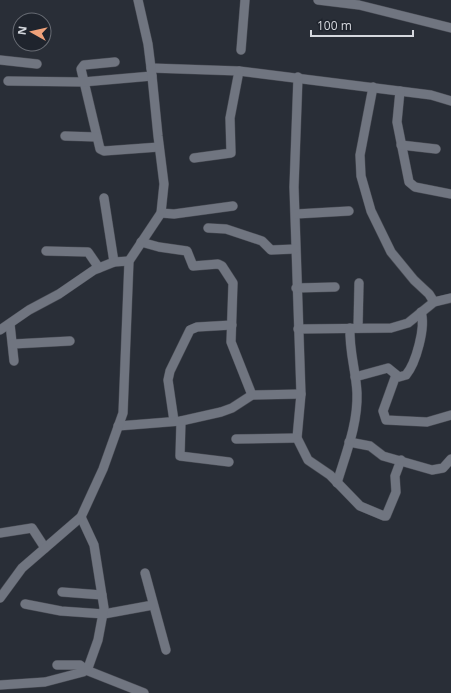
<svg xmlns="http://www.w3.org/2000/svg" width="451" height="693" font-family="'Open Sans',sans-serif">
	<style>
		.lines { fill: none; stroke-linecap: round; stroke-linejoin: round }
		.minor-casing { stroke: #494c54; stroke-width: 10 }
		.minor { stroke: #707580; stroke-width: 9 }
	</style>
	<rect width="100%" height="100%" fill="#292e37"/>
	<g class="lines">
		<!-- minor casing -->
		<g class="minor-casing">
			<g id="minor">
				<path d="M 318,0 L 359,5 L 451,28"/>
				<path d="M 241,50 L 245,0"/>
				<path d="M 0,60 L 37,64"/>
				<path d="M 115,62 L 84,65 L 81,69 L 100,149 L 104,151 L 159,147"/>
				<path d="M 151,68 L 239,71 L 431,95 L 451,101"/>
				<path d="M 298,77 L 294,187 L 301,394 L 297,438 L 308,460 L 330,475 L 360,506 L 384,516 L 386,516 L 396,492 L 395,476 L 401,460"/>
				<path d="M 8,81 L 83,82 L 152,76"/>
				<path d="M 373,87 L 360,155 L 361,176 L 371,211 L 391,252 L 414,280 L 429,294 L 434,302"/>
				<path d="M 400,91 L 397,122 L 409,182 L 415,187 L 451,194"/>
				<path d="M 65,136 L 97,137"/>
				<path d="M 401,145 L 436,149"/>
				<path d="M 194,158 L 231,153 L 230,118 L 239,71"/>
				<path d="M 104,198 L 114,262"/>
				<path d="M 161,213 L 174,214 L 233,206"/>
				<path d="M 296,214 L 349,211"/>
				<path d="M 208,228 L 226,229 L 262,241 L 271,250 L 295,249"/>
				<path d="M 141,242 L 159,247 L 187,251 L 193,266 L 218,264 L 222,266 L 233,283 L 231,342 L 252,395"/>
				<path d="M 46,251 L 88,252 L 99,268"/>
				<path d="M 296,288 L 335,287"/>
				<path d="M 10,324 L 14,361"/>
				<path d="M 358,328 L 359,283"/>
				<path d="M 298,329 L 391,328 L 408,323 L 434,302 L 451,298"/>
				<path d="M 0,330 L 29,310 L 59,294 L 94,270 L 114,262 L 129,261"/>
				<path d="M 13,344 L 70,341"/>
				<path d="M 396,375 L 383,411 L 386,420 L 427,422 L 451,415"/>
				<path d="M 355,377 L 388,368 L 399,377 L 406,375 C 416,363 426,327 421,312"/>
				<path d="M 174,421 L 168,380 L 170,371 L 190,330 L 197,327 L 232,325"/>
				<path d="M 181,421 L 180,456 L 229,462"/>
				<path d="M 118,426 L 181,421 L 221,412 L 232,408 L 252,395 L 301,394"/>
				<path d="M 236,439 L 297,438"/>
				<path d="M 349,442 L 370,446 L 383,456 L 432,470 L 443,468 L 451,459"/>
				<path d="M 337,483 C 346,453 358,424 357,393 C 356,371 349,351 350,328"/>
				<path d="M 0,533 L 32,528 L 45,548"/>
				<path d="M 145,573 L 166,650"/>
				<path d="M 62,592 L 102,595"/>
				<path d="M 0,598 L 22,568 L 81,517 L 103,469 L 123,413 L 129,261 L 161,213 L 164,184 L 158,136 L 152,76 L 148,44 L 138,0"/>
				<path d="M 25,604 L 61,611 L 104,614 L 153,605"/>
				<path d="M 57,665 L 80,665 L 86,670 L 144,693"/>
				<path d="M 0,685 L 45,682 L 83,672 L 88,668 L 98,640 L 104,608 L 94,545 L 81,517"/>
			</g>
		</g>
		<!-- minor -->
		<use href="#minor" class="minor"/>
	</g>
	<!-- north arrow -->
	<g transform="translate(32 32) rotate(278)"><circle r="19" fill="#1f242d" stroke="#686c74"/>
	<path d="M0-3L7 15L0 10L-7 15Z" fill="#f0a27a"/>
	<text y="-6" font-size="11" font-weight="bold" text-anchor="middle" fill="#d5d8de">N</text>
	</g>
	<!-- scale -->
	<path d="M311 30v6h102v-6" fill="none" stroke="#d5d8de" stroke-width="2"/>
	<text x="317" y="30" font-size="12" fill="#d5d8de" stroke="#1f242d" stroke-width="3" paint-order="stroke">100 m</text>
</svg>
